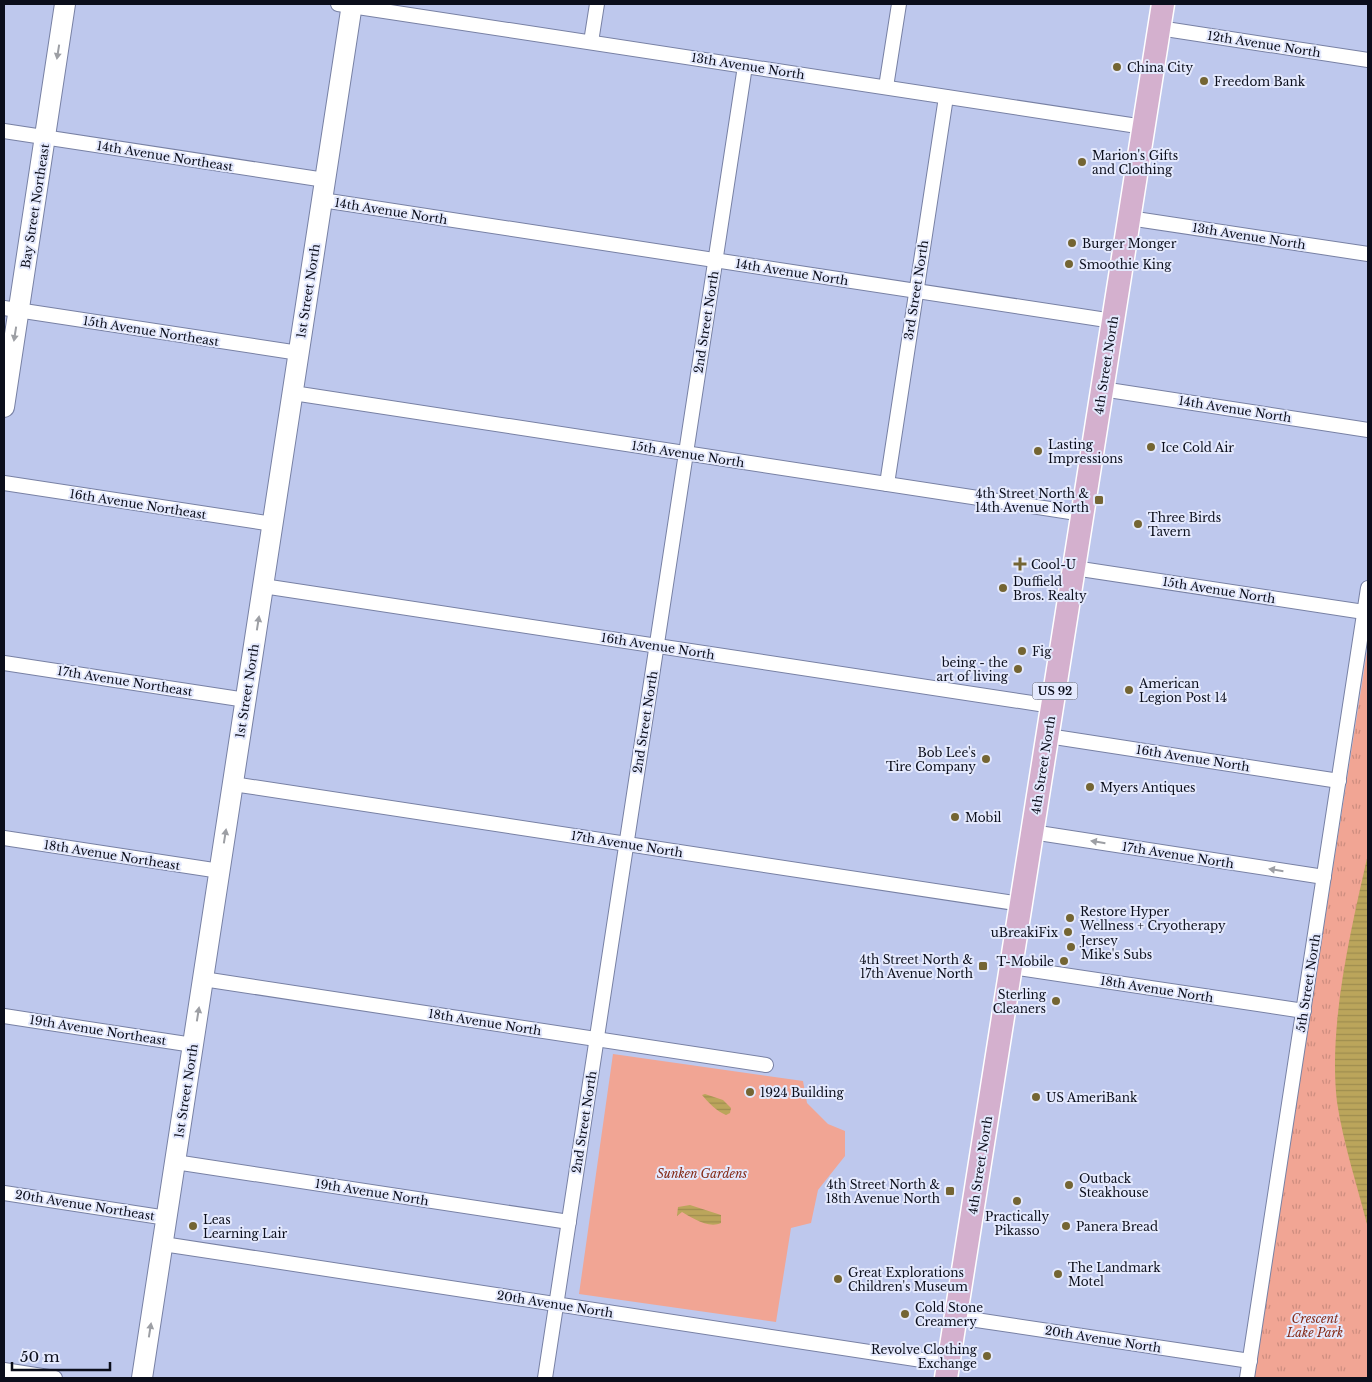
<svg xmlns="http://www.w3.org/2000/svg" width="1372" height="1382" font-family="'Libre Baskerville',serif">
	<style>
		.green { fill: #f1a594 }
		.park { fill: url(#park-tufts) }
		.water { fill: url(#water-rules) }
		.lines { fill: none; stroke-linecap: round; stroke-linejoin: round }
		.street-casing { stroke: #7881a4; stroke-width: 16 }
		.secondary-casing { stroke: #7881a4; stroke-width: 22 }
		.primary-casing { stroke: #fff; stroke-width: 25 }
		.street { stroke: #fff; stroke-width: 14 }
		.secondary { stroke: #fff; stroke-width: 20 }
		.primary { stroke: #d4b0ce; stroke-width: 22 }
		.oneway { fill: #9d9fa4 }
		.poi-dot { fill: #746533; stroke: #e4e9fd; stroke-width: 2 }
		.labels { text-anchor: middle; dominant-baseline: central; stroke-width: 4; stroke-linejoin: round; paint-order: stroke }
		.shield { fill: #e4e9fd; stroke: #4c505f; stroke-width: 1 }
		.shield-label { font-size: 11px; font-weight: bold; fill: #0b0e1b }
		.street-label { font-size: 12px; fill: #0b0e1b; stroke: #e4e9fd }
		.poi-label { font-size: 12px; fill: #0b0e1b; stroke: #e4e9fd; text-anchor: start }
		.park-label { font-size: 12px; font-style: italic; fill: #842a17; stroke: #e4e9fd }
	</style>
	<defs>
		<pattern id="park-tufts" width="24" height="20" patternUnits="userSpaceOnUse" patternTransform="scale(1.25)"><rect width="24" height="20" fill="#f1a594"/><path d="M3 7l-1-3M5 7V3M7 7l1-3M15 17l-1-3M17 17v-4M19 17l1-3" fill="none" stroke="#cd8d7f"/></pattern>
		<pattern id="water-rules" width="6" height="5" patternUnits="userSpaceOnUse" patternTransform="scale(1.25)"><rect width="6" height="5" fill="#bba55b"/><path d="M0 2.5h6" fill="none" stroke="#9f8d4f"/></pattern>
	</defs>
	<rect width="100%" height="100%" fill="#bec8ed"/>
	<!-- green -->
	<path class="green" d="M 613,1054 L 803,1081 L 807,1103 L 828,1124 L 845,1131 L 845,1156 L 818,1190 L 811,1223 L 791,1228 L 776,1322 L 579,1294 Z"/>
	<!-- park -->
	<path class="park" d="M 1368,645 L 1368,1378 L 1253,1378 Z"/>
	<!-- water -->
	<g class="water">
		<path d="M 1368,854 L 1368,1228 C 1358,1188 1343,1143 1337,1102 C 1328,1025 1351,929 1368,854 Z"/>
		<path d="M 705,1094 L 723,1100 L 731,1108 L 730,1113 L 726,1115 C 716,1111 709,1103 702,1095 Z"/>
		<path d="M 690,1205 L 721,1215 L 721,1223 C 708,1229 691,1217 682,1212 L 677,1216 L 678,1207 Z"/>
	</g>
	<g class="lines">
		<!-- street casing -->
		<g class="street-casing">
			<g id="street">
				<path d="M 338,4 L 1144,127"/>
				<path d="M 1159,28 L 1368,60"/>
				<path d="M 591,42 L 597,4"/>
				<path d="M 886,87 L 899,4"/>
				<path d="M 4,131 L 325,180"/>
				<path d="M 322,200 L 1113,321"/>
				<path d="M 1129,218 L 1368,254"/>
				<path d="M 4,308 L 299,353"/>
				<path d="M 1102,389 L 1368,430"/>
				<path d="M 293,393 L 1083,514"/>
				<path d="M 4,483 L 273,524"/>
				<path d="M 887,484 L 946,97"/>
				<path d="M 1074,568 L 1364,612"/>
				<path d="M 263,586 L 1052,706"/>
				<path d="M 4,663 L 246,700"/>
				<path d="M 1048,736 L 1339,781"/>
				<path d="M 233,784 L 1021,904"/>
				<path d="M 1032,832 L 1324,877"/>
				<path d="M 4,838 L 220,871"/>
				<path d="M 1011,967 L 1304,1011"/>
				<path d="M 203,979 L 766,1065"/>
				<path d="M 4,1016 L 193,1045"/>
				<path d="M 175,1162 L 569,1222"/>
				<path d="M 4,1193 L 167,1218"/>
				<path d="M 163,1244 L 948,1364"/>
				<path d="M 956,1317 L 1250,1361"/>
				<path d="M 4,1370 L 55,1378"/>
				<path d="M 545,1378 L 745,66"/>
				<path d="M 1247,1378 L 1368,588"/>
			</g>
		</g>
		<!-- secondary casing -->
		<g class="secondary-casing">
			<g id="secondary">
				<path d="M 4,407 L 65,4"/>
				<path d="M 142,1378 L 352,4"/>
			</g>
		</g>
		<!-- primary casing -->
		<g class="primary-casing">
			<path id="primary" d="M 946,1378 L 1163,4"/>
		</g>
		<!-- street -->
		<use href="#street" class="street"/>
		<!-- secondary -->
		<use href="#secondary" class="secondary"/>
		<!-- primary -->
		<use href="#primary" class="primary"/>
	</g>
	<!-- one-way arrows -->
	<defs><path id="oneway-solid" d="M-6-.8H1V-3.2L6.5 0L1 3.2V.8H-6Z" transform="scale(1.25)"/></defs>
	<g class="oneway">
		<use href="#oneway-solid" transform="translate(58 52) rotate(99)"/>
		<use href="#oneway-solid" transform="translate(15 334) rotate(99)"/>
		<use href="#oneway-solid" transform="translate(258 623) rotate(-81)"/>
		<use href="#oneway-solid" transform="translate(225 836) rotate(-81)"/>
		<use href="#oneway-solid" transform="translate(1098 842) rotate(-171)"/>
		<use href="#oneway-solid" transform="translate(1276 870) rotate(-171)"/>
		<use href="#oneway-solid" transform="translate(198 1014) rotate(-81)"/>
		<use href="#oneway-solid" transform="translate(150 1330) rotate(-81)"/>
	</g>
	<!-- markers -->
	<g class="poi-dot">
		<circle cx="1117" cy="67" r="5"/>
		<circle cx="1204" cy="81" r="5"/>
		<circle cx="1082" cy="162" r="5"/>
		<circle cx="1072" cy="243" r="5"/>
		<circle cx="1069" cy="264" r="5"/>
		<circle cx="1151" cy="447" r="5"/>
		<circle cx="1038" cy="451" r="5"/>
		<rect x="1094" y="495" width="10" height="10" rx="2.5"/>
		<circle cx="1138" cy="524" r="5"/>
		<path d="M1017.5 556.5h5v5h5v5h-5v5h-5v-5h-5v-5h5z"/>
		<circle cx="1003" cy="588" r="5"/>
		<circle cx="1022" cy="651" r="5"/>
		<circle cx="1018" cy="669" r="5"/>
		<circle cx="1129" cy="690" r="5"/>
		<circle cx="986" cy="759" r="5"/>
		<circle cx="1090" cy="787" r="5"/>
		<circle cx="955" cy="817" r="5"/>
		<circle cx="1070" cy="918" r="5"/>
		<circle cx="1068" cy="932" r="5"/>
		<circle cx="1071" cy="947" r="5"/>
		<circle cx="1064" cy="961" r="5"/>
		<rect x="978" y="961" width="10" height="10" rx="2.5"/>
		<circle cx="1056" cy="1001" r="5"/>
		<circle cx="750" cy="1092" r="5"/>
		<circle cx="1036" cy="1097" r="5"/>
		<circle cx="1069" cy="1185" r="5"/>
		<rect x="945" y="1186" width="10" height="10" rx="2.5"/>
		<circle cx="1017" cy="1201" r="5"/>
		<circle cx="193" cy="1226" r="5"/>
		<circle cx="1066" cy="1226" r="5"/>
		<circle cx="1058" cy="1274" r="5"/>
		<circle cx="838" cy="1279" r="5"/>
		<circle cx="905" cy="1314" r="5"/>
		<circle cx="987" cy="1356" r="5"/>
	</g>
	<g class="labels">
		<!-- shield labels -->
		<rect class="shield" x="1032.5" y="682.5" width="45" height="17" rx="4"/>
		<g class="shield-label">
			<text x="1055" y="691">US 92</text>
		</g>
		<!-- street labels -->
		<g class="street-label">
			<text transform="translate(1264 44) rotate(9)">12th Avenue North</text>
			<text transform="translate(748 66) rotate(9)">13th Avenue North</text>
			<text transform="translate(165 156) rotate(9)">14th Avenue Northeast</text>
			<text transform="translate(35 206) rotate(-81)">Bay Street Northeast</text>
			<text transform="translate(391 211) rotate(9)">14th Avenue North</text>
			<text transform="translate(1249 236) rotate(9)">13th Avenue North</text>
			<text transform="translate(792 272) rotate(9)">14th Avenue North</text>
			<text transform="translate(916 290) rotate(-81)">3rd Street North</text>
			<text transform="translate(308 291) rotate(-81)">1st Street North</text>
			<text transform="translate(706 322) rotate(-81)">2nd Street North</text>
			<text transform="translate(151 331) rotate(9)">15th Avenue Northeast</text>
			<text transform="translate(1106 365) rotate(-81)">4th Street North</text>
			<text transform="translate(1235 409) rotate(9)">14th Avenue North</text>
			<text transform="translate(688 454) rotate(9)">15th Avenue North</text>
			<text transform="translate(138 504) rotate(9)">16th Avenue Northeast</text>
			<text transform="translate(1219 590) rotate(9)">15th Avenue North</text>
			<text transform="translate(658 646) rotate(9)">16th Avenue North</text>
			<text transform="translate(125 681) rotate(9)">17th Avenue Northeast</text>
			<text transform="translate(247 691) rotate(-81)">1st Street North</text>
			<text transform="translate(645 722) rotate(-81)">2nd Street North</text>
			<text transform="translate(1193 758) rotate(9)">16th Avenue North</text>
			<text transform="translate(1043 765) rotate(-81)">4th Street North</text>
			<text transform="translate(627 844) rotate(9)">17th Avenue North</text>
			<text transform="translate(112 855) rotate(9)">18th Avenue Northeast</text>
			<text transform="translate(1178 855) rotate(9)">17th Avenue North</text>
			<text transform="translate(1308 983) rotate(-81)">5th Street North</text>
			<text transform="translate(1157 989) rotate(9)">18th Avenue North</text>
			<text transform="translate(485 1022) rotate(9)">18th Avenue North</text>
			<text transform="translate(98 1030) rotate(9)">19th Avenue Northeast</text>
			<text transform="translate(186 1091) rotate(-81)">1st Street North</text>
			<text transform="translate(584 1122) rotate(-81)">2nd Street North</text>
			<text transform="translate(980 1165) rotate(-81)">4th Street North</text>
			<text transform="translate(372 1192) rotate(9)">19th Avenue North</text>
			<text transform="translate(85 1205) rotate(9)">20th Avenue Northeast</text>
			<text transform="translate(555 1304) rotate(9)">20th Avenue North</text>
			<text transform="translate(1103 1339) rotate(9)">20th Avenue North</text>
		</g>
		<!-- poi labels -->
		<g class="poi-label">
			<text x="1127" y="67">China City</text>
			<text x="1214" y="81">Freedom Bank</text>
			<text x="1092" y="155">Marion's Gifts<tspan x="1092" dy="14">and Clothing</tspan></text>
			<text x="1082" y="243">Burger Monger</text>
			<text x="1079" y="264">Smoothie King</text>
			<text x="1048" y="444">Lasting<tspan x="1048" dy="14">Impressions</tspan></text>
			<text x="1161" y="447">Ice Cold Air</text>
			<text x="1089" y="493" text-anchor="end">4th Street North &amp;<tspan x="1089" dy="14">14th Avenue North</tspan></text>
			<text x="1148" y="517">Three Birds<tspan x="1148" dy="14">Tavern</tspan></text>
			<text x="1031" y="564">Cool-U</text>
			<text x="1013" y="581">Duffield<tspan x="1013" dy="14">Bros. Realty</tspan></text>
			<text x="1032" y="651">Fig</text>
			<text x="1008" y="662" text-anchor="end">being - the<tspan x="1008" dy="14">art of living</tspan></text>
			<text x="1139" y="683">American<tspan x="1139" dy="14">Legion Post 14</tspan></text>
			<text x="976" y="752" text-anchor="end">Bob Lee's<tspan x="976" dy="14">Tire Company</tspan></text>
			<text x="1100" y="787">Myers Antiques</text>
			<text x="965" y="817">Mobil</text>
			<text x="1080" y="911">Restore Hyper<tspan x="1080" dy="14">Wellness + Cryotherapy</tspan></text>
			<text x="1058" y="932" text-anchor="end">uBreakiFix</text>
			<text x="1081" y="940">Jersey<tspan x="1081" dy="14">Mike's Subs</tspan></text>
			<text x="973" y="959" text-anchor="end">4th Street North &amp;<tspan x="973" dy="14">17th Avenue North</tspan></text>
			<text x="1054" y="961" text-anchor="end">T-Mobile</text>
			<text x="1046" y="994" text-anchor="end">Sterling<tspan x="1046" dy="14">Cleaners</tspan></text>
			<text x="760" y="1092">1924 Building</text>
			<text x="1046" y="1097">US AmeriBank</text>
			<text x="1079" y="1178">Outback<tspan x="1079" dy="14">Steakhouse</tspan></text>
			<text x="940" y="1184" text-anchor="end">4th Street North &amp;<tspan x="940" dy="14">18th Avenue North</tspan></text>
			<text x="1017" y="1216" text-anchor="middle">Practically<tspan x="1017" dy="14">Pikasso</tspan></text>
			<text x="203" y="1219">Leas<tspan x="203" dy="14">Learning Lair</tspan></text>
			<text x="1076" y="1226">Panera Bread</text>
			<text x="1068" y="1267">The Landmark<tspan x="1068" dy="14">Motel</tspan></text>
			<text x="848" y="1272">Great Explorations<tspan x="848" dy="14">Children's Museum</tspan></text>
			<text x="915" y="1307">Cold Stone<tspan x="915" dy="14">Creamery</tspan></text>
			<text x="977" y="1349" text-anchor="end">Revolve Clothing<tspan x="977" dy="14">Exchange</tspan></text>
		</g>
		<!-- park labels -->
		<g class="park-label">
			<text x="702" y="1173">Sunken Gardens</text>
			<text x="1315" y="1318">Crescent<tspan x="1315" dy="14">Lake Park</tspan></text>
		</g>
	</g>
	<!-- border -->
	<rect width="1372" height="1382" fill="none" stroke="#0b0e1b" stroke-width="10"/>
	<!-- scale -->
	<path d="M12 1362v8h98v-8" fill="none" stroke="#0b0e1b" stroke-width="2.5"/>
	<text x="20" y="1362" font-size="15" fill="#0b0e1b" stroke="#e4e9fd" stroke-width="4" paint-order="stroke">50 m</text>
</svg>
